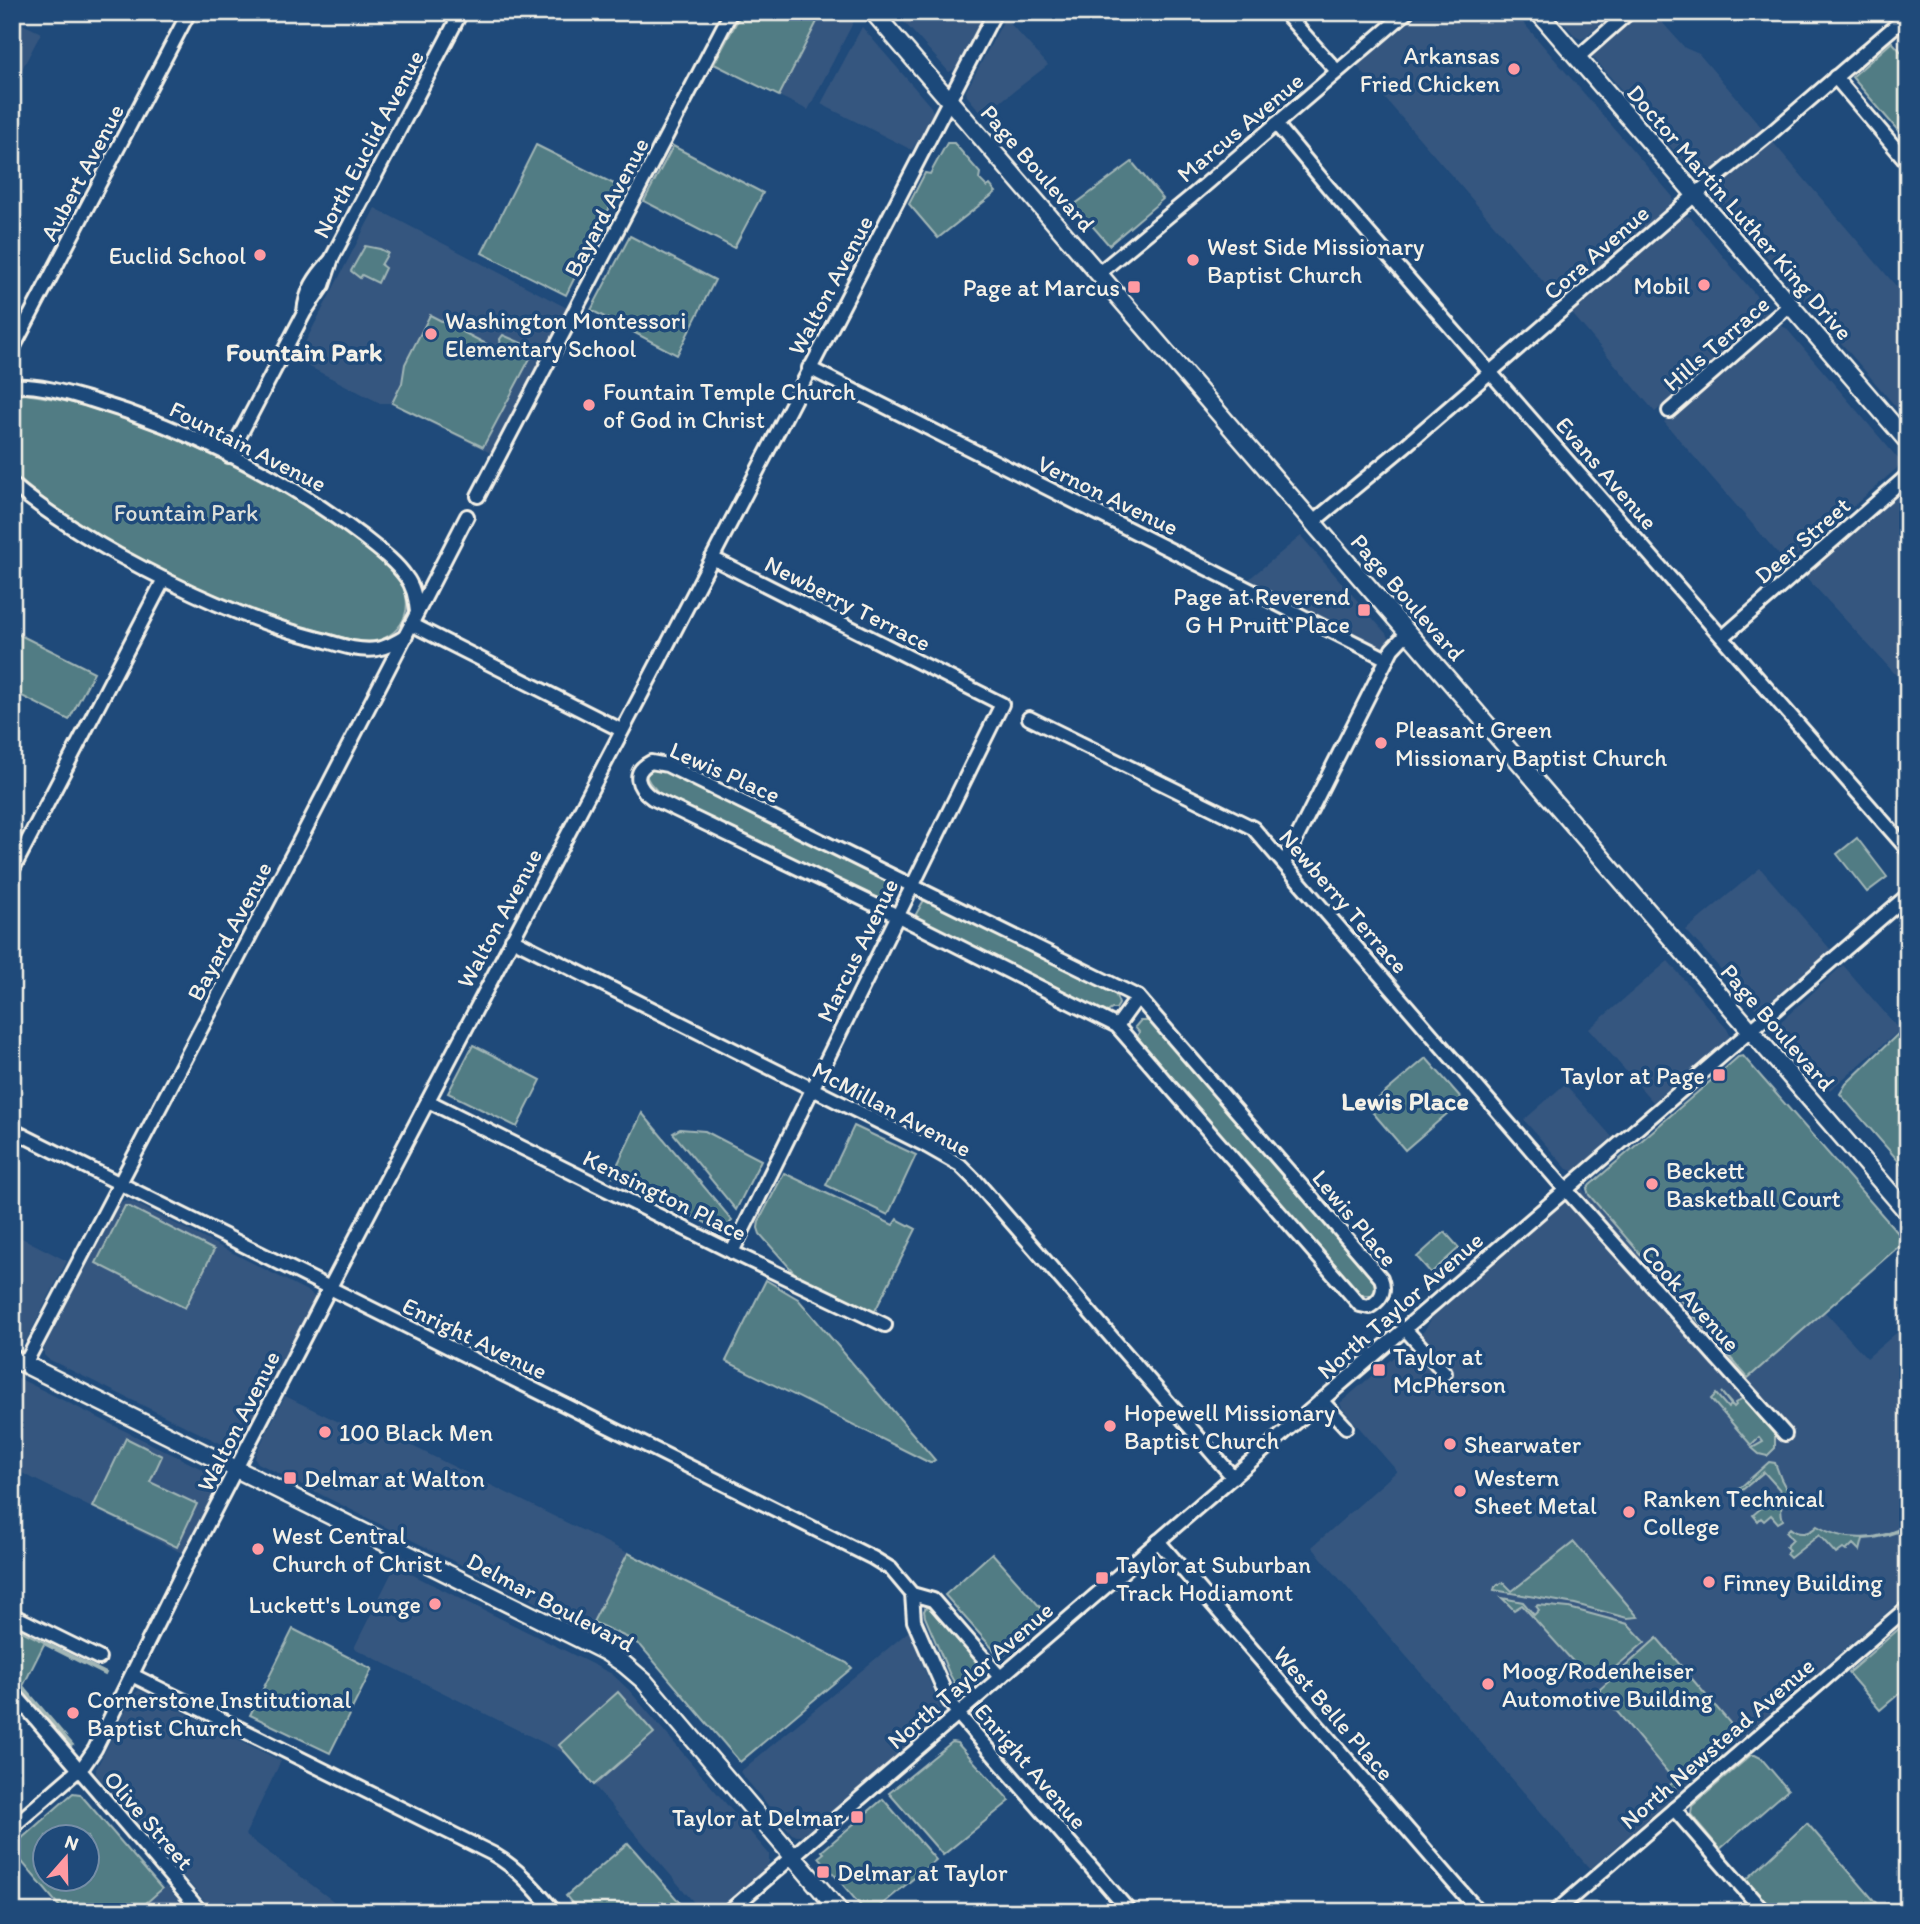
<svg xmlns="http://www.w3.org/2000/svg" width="1920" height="1924" font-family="Itim,sans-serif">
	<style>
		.built { fill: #35567f }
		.green { fill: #517c84; stroke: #a2b6b6; stroke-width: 2; fill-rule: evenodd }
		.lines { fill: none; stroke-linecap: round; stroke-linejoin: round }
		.minor-casing { stroke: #f4f1e8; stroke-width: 18 }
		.major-casing { stroke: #f4f1e8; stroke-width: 21 }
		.minor { stroke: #1f4a7a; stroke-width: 12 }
		.major { stroke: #1f4a7a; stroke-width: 16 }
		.poi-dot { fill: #ff9aa2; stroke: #1f4a7a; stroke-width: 2.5 }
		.labels { text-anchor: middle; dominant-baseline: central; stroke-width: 7; stroke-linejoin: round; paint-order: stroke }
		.poi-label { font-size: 24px; fill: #f4f1e8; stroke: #1f4a7a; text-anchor: start }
		.street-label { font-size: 24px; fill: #f4f1e8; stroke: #1f4a7a }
		.park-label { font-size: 24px; fill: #dcdfd9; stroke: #1f4a7a }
		.neighbourhood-label { font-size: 26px; font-weight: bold; fill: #f4f1e8; stroke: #1f4a7a }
	</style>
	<rect width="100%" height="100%" fill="#1f4a7a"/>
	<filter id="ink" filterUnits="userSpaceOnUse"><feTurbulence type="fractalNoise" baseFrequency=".0143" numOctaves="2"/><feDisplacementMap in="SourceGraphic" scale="14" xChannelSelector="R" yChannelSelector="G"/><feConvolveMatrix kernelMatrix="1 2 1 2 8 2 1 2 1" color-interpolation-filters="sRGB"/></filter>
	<g filter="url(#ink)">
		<!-- built -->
		<g class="built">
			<path d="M 822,12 L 850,12 L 855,19 L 808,110 L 779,96 Z"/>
			<path d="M 895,12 L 985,12 L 955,69 L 949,72 Z"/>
			<path d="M 1422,12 L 1514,12 L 1673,197 L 1672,204 L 1559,300 L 1357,66 Z"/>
			<path d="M 1554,12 L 1614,12 L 1584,38 L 1581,39 L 1576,37 Z"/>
			<path d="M 1640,12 L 1653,12 L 1685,48 L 1699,54 L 1763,129 L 1702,177 L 1695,175 L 1592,56 L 1595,49 Z"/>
			<path d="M 1005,18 L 1048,65 L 983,115 L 967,96 L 966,91 Z"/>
			<path d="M 12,19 L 41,33 L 12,88 Z"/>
			<path d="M 862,27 L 931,107 L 933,112 L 930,119 L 912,150 L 821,104 Z"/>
			<path d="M 1771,140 L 1908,300 L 1908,421 L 1714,195 L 1715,190 Z"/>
			<path d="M 375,208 L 567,308 L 491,453 L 389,403 L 380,403 L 296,360 Z"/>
			<path d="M 1688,216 L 1691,218 L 1768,310 L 1765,317 L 1655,412 L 1570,311 L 1681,218 Z"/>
			<path d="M 1779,325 L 1786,328 L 1900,461 L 1900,463 L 1896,469 L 1787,564 L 1664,422 L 1775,327 Z"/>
			<path d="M 1908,486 L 1908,688 L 1805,576 Z"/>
			<path d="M 1301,536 L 1389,637 L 1389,642 L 1384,649 L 1377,649 L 1249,579 Z"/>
			<path d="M 1760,868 L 1831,950 L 1760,1010 L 1755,1008 L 1686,930 Z"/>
			<path d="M 1668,961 L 1727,1029 L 1730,1035 L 1727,1039 L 1653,1102 L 1589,1029 Z"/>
			<path d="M 1843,965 L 1900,1030 L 1830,1090 L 1780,1032 L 1777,1025 Z"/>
			<path d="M 1565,1084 L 1612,1137 L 1575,1172 L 1567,1169 L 1524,1120 Z"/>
			<path d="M 1576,1181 L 1747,1377 L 1824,1311 L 1867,1358 L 1908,1323 L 1908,1594 L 1590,1869 L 1312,1547 L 1397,1471 L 1342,1408 L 1340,1403 L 1424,1331 L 1447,1293 Z"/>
			<path d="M 125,1200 L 133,1202 L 311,1293 L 314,1297 L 312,1305 L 238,1446 L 235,1448 L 230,1448 L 48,1359 L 44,1355 L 44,1348 L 120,1203 Z"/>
			<path d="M 12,1233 L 67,1261 L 26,1341 L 21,1344 L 12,1341 Z"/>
			<path d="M 12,1375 L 216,1476 L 218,1482 L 215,1489 L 182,1553 L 12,1468 Z"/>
			<path d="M 285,1396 L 370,1437 L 404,1442 L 628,1553 L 589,1629 L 258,1463 L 255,1459 L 256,1453 Z"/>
			<path d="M 395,1566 L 612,1674 L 629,1690 L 769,1854 L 769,1862 L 766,1868 L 713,1912 L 702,1912 L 568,1755 L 354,1648 Z"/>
			<path d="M 909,1631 L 941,1710 L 941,1716 L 937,1722 L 803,1835 L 797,1836 L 792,1834 L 740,1772 Z"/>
			<path d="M 139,1690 L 281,1761 L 245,1835 L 348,1912 L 214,1912 L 96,1774 L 96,1769 L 134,1694 Z"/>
			<path d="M 166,1886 L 188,1912 L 136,1912 Z"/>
		</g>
		<!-- green -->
		<g class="green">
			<path d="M 742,12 L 822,12 L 779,96 L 714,64 Z"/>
			<path d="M 1892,42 L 1908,59 L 1907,141 L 1852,77 Z"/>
			<path d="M 947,143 L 954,143 L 980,173 L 979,179 L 987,187 L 990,185 L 996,192 L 938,238 L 909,204 L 925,173 L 930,174 Z"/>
			<path d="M 536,145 L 620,187 L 566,295 L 482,253 Z"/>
			<path d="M 673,146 L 763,193 L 734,248 L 644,201 Z"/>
			<path d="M 1132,162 L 1163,199 L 1109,245 L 1074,205 Z"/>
			<path d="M 630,236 L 715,280 L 677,355 L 591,310 Z"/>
			<path d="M 365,246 L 380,249 L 388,253 L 381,265 L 385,268 L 378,283 L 362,275 L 360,278 L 351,271 Z"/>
			<path d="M 430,315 L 498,350 L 502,355 L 500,339 L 503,335 L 535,349 L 483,447 L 392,403 L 402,383 L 405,364 Z"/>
			<path d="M 24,394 C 64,399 104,410 142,425 C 217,454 291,493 356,541 C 370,553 388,565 399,580 C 406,590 409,604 405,615 C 401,629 388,639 374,641 C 357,643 338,636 322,632 C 237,610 155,570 80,524 C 56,509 34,492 12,473 L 12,395 Z"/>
			<path d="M 12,631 L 94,672 L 69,720 L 12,691 Z"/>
			<path d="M 661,768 L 890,881 L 894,887 C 892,895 889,902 880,901 L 659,793 L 650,783 L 644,772 Z"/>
			<path d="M 1857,838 L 1887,877 L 1867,892 L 1837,854 Z"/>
			<path d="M 924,900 L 928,900 L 1115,993 L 1119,1004 L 1116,1009 L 1112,1009 L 1106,1013 L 922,922 L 918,920 L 916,914 Z"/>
			<path d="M 1140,1021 L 1153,1021 L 1373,1278 L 1375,1286 L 1374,1296 L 1363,1295 L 1355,1291 L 1137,1038 L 1139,1032 L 1135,1027 Z"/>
			<path d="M 1900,1032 L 1908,1041 L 1908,1172 L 1840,1094 L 1846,1084 Z"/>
			<path d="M 473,1045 L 541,1080 L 517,1127 L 448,1093 Z"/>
			<path d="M 1743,1056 L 1905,1241 L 1748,1378 L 1589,1195 L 1587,1189 L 1590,1185 L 1721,1072 L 1738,1057 Z"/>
			<path d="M 1426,1058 L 1463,1100 L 1405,1150 L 1368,1107 Z"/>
			<path d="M 642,1113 L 732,1220 L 724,1232 L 612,1176 Z"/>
			<path d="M 854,1126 L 916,1155 L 888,1215 L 826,1185 Z"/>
			<path d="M 680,1129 L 705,1131 L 761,1160 L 736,1210 L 673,1133 Z"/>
			<path d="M 784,1173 L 893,1225 L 897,1219 L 916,1229 L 874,1313 L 797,1276 L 760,1234 L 758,1228 L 759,1221 Z"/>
			<path d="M 125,1206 L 128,1206 L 214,1250 L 185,1308 L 96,1263 Z"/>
			<path d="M 1445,1232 L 1459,1248 L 1431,1273 L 1417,1257 Z"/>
			<path d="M 766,1280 L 798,1299 L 935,1460 L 930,1463 L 726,1361 Z"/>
			<path d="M 1721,1392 L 1734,1407 L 1736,1405 L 1735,1403 L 1743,1398 L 1775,1435 L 1775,1448 L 1767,1456 L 1759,1454 L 1752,1448 L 1763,1442 L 1759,1437 L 1751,1445 L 1711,1399 L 1716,1394 L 1728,1408 L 1731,1405 Z"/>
			<path d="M 126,1438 L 162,1456 L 150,1482 L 197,1504 L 177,1547 L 93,1507 Z"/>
			<path d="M 1769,1462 L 1775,1463 L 1781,1479 L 1788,1492 C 1782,1502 1779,1508 1783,1520 L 1778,1523 L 1771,1515 L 1764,1521 L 1761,1518 L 1758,1521 L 1753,1515 L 1781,1491 L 1764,1472 L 1734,1497 L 1732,1495 Z"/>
			<path d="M 1908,1524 L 1908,1527 C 1893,1535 1880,1538 1863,1539 L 1860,1551 L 1853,1544 L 1846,1551 L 1843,1549 L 1836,1554 L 1819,1535 L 1790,1558 L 1786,1554 L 1789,1550 L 1786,1547 L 1793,1540 L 1786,1532 L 1790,1528 C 1799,1536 1809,1534 1817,1526 C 1845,1543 1880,1541 1908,1524 Z"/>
			<path d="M 1574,1542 L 1638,1617 L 1627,1618 L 1575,1604 L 1494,1590 L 1495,1587 L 1503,1582 L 1512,1591 Z"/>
			<path d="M 628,1553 L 847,1663 L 852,1668 L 740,1762 L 641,1646 L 628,1638 L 593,1622 Z"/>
			<path d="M 992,1553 L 1048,1616 L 1001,1658 L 945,1595 Z"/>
			<path d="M 1502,1598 L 1523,1602 L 1534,1615 L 1539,1610 L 1536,1606 L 1538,1605 L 1569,1608 L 1628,1624 L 1645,1642 L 1603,1678 L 1598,1673 L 1588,1678 L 1522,1605 L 1514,1610 Z"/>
			<path d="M 926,1607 L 934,1610 L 984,1669 L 964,1689 L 959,1691 L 949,1673 L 925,1617 L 924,1611 Z"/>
			<path d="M 1908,1621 L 1908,1686 L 1880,1710 L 1848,1673 Z"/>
			<path d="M 12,1626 L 106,1673 L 105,1675 L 44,1644 L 23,1686 L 73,1745 L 71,1746 L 12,1676 Z"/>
			<path d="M 293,1629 L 372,1669 L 330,1753 L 250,1715 Z"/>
			<path d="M 1657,1638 L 1730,1723 L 1729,1732 L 1734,1737 L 1672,1790 L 1669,1786 L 1675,1781 L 1599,1690 Z"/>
			<path d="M 618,1692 L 654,1733 L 594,1785 L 559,1745 Z"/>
			<path d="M 952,1742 L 957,1743 L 1010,1801 L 943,1855 L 889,1793 Z"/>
			<path d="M 1751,1755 L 1755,1755 L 1761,1758 L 1788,1790 L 1720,1849 L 1693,1817 L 1691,1814 L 1692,1806 Z"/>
			<path d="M 73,1793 L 80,1794 L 162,1889 L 136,1912 L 64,1912 L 12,1850 L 12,1847 ZM 46,1836 L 88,1836 L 88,1878 L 46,1878 Z"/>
			<path d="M 883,1799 L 936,1860 L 873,1912 L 866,1912 L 819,1857 L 824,1853 L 822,1851 Z"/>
			<path d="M 1807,1823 L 1884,1912 L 1774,1912 L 1746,1880 Z"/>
			<path d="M 628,1843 L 688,1912 L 579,1912 L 566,1896 Z"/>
		</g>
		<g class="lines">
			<!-- minor casing -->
			<g class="minor-casing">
				<g id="minor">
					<path d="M 1284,12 L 1337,71"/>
					<path d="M 1577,58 L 1629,12"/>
					<path d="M 1835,77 L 1908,163"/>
					<path d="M 1276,124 L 1329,188 L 1908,850"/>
					<path d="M 1099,273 L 1191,197 L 1407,12"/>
					<path d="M 304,312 C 306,291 315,277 330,261"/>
					<path d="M 12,350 L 189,12"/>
					<path d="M 809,368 L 1387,659"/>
					<path d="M 12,386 C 38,384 67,393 91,400 C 188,429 283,476 363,537 C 378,549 395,561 406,577 C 414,587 416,600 417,612"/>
					<path d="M 1669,411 L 1790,305"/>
					<path d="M 229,456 L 304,313 L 323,285 L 332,258 L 461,12"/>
					<path d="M 12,484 C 45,512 81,534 118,555 C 182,590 248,621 319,639 C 337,644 358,652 377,649 C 388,647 397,642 406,636"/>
					<path d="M 478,496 L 731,12"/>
					<path d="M 1313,522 L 1406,445 L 1695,195 L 1771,133 L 1908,15"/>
					<path d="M 712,558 L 1002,704 L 732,1252"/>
					<path d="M 411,624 L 621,730"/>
					<path d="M 1723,637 L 1908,475"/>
					<path d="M 1029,718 L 1253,828 L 1559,1182 L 1785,1434"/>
					<path d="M 651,762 L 667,765 L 1138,997 L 1381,1278 C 1386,1291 1381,1300 1369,1307 L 1360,1305 L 1117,1026 L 898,916 L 652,798 C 637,787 631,772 651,762 Z"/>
					<path d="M 1284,863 L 1387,659 L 1392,649 L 1408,632"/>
					<path d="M 12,871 L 164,579"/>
					<path d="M 512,939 L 925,1145 L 960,1165 L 975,1180 L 1233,1477"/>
					<path d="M 1117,1026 L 1138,997"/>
					<path d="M 428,1101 L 732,1252 L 885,1325"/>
					<path d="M 12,1130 L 873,1558 L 891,1569 L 912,1594 L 933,1600 L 1000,1677"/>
					<path d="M 1405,1329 L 1445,1373"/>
					<path d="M 25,1364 L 299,842 L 467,516"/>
					<path d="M 1321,1400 L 1346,1427"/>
					<path d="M 1158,1541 L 1479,1912"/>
					<path d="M 912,1594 L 914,1621 L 948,1699 L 958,1714 L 1130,1912"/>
					<path d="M 12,1615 L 99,1658"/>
					<path d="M 132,1675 L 493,1854 C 519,1869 536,1890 555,1912"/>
					<path d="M 12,1691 L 201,1912"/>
					<path d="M 1674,1809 L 1764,1912"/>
					<path d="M 17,1823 L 84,1765 L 95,1749 L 183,1571 L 329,1289 L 663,653 L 995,12"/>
					<path d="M 728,1912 L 1908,895"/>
					<path d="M 1555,1912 L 1908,1607"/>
				</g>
			</g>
			<!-- major casing -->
			<g class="major-casing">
				<g id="major">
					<path d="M 873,12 L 1908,1213"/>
					<path d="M 1538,12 L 1908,442"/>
					<path d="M 12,1358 L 606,1652 L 624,1664 L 644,1681 L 840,1912"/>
				</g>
			</g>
			<!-- minor -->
			<use href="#minor" class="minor"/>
			<!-- major -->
			<use href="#major" class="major"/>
		</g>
	</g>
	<!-- markers -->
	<g class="poi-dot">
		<circle cx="1514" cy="69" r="7"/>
		<circle cx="260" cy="255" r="7"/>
		<circle cx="1193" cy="260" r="7"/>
		<circle cx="1704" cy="285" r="7"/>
		<rect x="1127" y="280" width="14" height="14" rx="3.5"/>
		<circle cx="431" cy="334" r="7"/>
		<circle cx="589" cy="405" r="7"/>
		<rect x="1357" y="603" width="14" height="14" rx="3.5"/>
		<circle cx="1381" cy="743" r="7"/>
		<rect x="1712" y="1068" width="14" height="14" rx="3.5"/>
		<circle cx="1652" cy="1184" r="7"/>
		<rect x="1372" y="1363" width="14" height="14" rx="3.5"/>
		<circle cx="1110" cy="1426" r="7"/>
		<circle cx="325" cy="1432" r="7"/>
		<circle cx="1450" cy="1444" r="7"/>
		<rect x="283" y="1471" width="14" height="14" rx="3.5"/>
		<circle cx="1460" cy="1491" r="7"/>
		<circle cx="1629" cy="1512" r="7"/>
		<circle cx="258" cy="1549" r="7"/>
		<rect x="1095" y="1571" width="14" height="14" rx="3.5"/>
		<circle cx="1709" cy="1582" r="7"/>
		<circle cx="435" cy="1604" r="7"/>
		<circle cx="1488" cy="1684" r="7"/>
		<circle cx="73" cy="1713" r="7"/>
		<rect x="850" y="1810" width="14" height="14" rx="3.5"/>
		<rect x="816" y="1865" width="14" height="14" rx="3.5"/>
	</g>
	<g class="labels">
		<!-- poi labels -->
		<g class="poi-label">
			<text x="1500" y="55" text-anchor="end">Arkansas<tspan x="1500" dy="28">Fried Chicken</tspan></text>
			<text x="1207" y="246">West Side Missionary<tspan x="1207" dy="28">Baptist Church</tspan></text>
			<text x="246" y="255" text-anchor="end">Euclid School</text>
			<text x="1690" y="285" text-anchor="end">Mobil</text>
			<text x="1120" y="287" text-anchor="end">Page at Marcus</text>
			<text x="445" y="320">Washington Montessori<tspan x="445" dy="28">Elementary School</tspan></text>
			<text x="603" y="391">Fountain Temple Church<tspan x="603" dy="28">of God in Christ</tspan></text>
			<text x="1350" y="596" text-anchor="end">Page at Reverend<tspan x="1350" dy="28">G H Pruitt Place</tspan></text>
			<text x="1395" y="729">Pleasant Green<tspan x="1395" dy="28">Missionary Baptist Church</tspan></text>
			<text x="1705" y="1075" text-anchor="end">Taylor at Page</text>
			<text x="1666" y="1170">Beckett<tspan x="1666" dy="28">Basketball Court</tspan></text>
			<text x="1393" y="1356">Taylor at<tspan x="1393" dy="28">McPherson</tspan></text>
			<text x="1124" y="1412">Hopewell Missionary<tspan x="1124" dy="28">Baptist Church</tspan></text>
			<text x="339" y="1432">100 Black Men</text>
			<text x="1464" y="1444">Shearwater</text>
			<text x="1474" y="1477">Western<tspan x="1474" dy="28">Sheet Metal</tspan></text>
			<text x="304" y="1478">Delmar at Walton</text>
			<text x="1643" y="1498">Ranken Technical<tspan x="1643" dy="28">College</tspan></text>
			<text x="272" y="1535">West Central<tspan x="272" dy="28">Church of Christ</tspan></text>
			<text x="1116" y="1564">Taylor at Suburban<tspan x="1116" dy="28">Track Hodiamont</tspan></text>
			<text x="1723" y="1582">Finney Building</text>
			<text x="421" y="1604" text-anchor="end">Luckett's Lounge</text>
			<text x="1502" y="1670">Moog/Rodenheiser<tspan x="1502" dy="28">Automotive Building</tspan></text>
			<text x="87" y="1699">Cornerstone Institutional<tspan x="87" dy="28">Baptist Church</tspan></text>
			<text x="843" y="1817" text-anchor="end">Taylor at Delmar</text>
			<text x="837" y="1872">Delmar at Taylor</text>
		</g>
		<!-- street labels -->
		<g class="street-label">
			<text transform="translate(1240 127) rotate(-40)">Marcus Avenue</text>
			<text transform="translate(368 144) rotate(-62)">North Euclid Avenue</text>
			<text transform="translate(1038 168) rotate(49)">Page Boulevard</text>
			<text transform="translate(82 172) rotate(-62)">Aubert Avenue</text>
			<text transform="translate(606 207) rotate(-62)">Bayard Avenue</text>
			<text transform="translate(1740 212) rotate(49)">Doctor Martin Luther King Drive</text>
			<text transform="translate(1596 252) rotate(-41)">Cora Avenue</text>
			<text transform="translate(830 285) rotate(-62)">Walton Avenue</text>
			<text transform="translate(1716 343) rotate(-41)">Hills Terrace</text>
			<text transform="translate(248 446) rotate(27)">Fountain Avenue</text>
			<text transform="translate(1607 473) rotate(49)">Evans Avenue</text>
			<text transform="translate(1108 495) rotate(26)">Vernon Avenue</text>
			<text transform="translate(1802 540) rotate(-41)">Deer Street</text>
			<text transform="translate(1408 597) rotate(49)">Page Boulevard</text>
			<text transform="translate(848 603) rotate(27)">Newberry Terrace</text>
			<text transform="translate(725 772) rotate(24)">Lewis Place</text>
			<text transform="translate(1344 901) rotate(49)">Newberry Terrace</text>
			<text transform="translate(499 918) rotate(-62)">Walton Avenue</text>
			<text transform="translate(229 931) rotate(-62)">Bayard Avenue</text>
			<text transform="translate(857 950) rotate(-64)">Marcus Avenue</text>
			<text transform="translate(1778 1027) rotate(49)">Page Boulevard</text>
			<text transform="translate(892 1109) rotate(28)">McMillan Avenue</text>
			<text transform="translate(665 1195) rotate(26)">Kensington Place</text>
			<text transform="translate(1355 1218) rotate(50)">Lewis Place</text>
			<text transform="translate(1691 1298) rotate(48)">Cook Avenue</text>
			<text transform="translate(1400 1305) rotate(-41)">North Taylor Avenue</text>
			<text transform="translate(475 1338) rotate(26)">Enright Avenue</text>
			<text transform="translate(238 1421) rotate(-63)">Walton Avenue</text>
			<text transform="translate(551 1602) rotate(28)">Delmar Boulevard</text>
			<text transform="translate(970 1675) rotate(-41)">North Taylor Avenue</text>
			<text transform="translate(1334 1713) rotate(49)">West Belle Place</text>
			<text transform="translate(1717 1743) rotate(-41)">North Newstead Avenue</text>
			<text transform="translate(1031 1766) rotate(49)">Enright Avenue</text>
			<text transform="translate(149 1820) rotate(49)">Olive Street</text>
		</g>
		<!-- park labels -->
		<g class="park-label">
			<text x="186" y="512">Fountain Park</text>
		</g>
		<!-- neighbourhood labels -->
		<g class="neighbourhood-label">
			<text x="304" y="352">Fountain Park</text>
			<text x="1405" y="1101">Lewis Place</text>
		</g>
	</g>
	<!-- margin -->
	<rect width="1920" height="1924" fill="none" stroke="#1f4a7a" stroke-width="42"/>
	<rect x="21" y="21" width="1878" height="1882" fill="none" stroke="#f4f1e8" stroke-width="2.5" filter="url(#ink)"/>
	<!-- north arrow -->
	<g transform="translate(66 1858) rotate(20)"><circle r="33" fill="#1f4a7a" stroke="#748da6" stroke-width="2"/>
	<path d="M0-5L12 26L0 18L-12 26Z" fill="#ff9aa2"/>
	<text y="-10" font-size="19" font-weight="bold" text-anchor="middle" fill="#f4f1e8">N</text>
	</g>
</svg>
